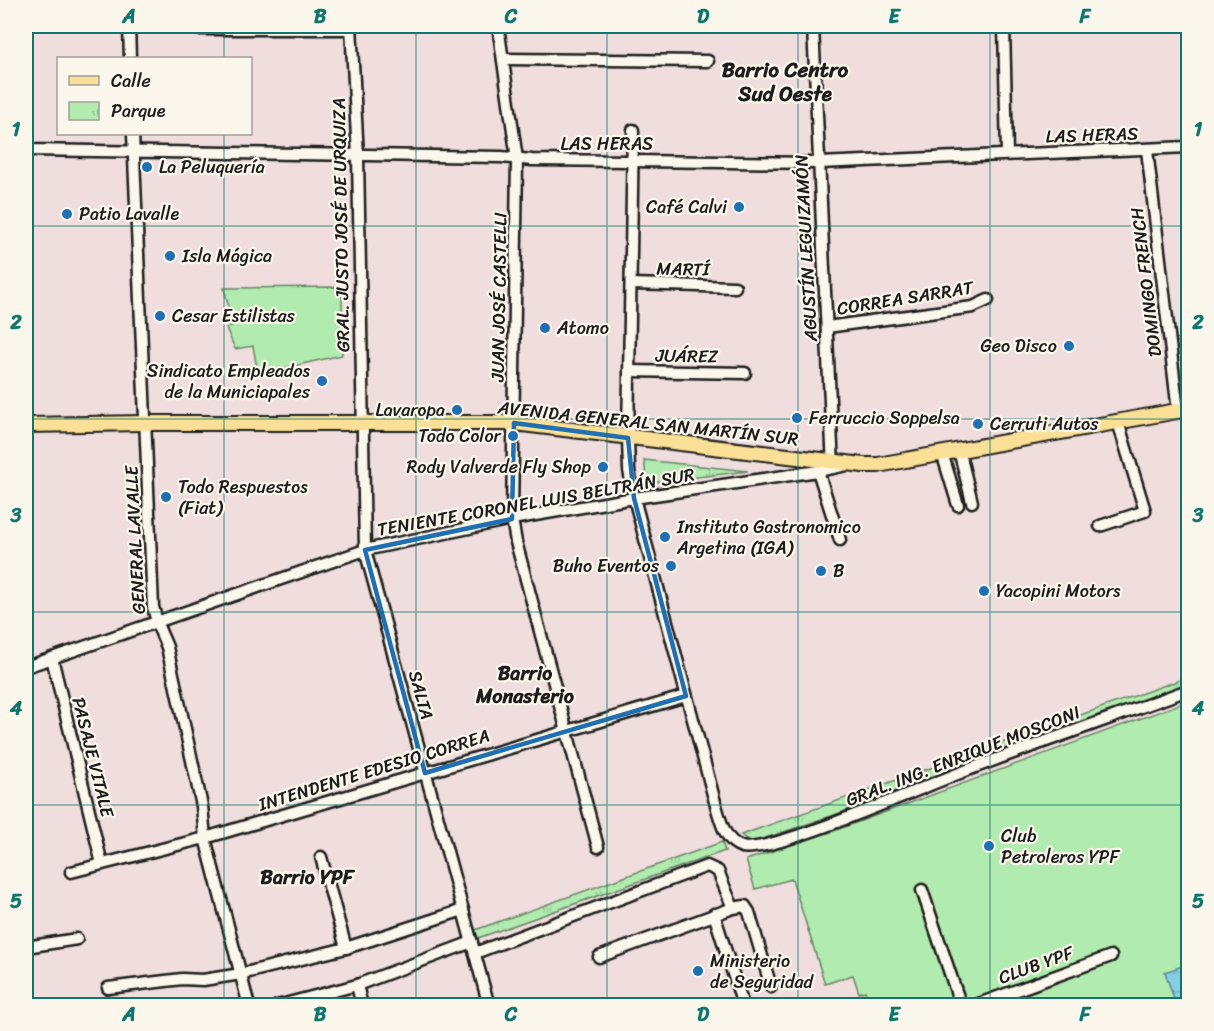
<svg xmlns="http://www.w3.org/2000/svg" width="1214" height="1031" font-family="Sriracha,sans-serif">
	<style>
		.green { fill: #b1ebaf; stroke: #668466; stroke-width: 1.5 }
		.park { fill: url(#park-tufts); stroke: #668466; stroke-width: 1.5 }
		.water { fill: url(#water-ripples); stroke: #5b8795; stroke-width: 1.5 }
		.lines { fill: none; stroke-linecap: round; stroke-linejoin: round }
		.minor-casing { stroke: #1c1c1c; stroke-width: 15 }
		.major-casing { stroke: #1c1c1c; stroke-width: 18 }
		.minor { stroke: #fbf7ec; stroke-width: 10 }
		.major { stroke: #fadf96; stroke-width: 14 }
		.marked { fill: none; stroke: #1f6fb2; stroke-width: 4.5; stroke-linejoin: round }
		.grid { fill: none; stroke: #0f766e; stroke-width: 1.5; stroke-opacity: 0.55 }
		.poi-dot { fill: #1f6fb2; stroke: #fbf7ec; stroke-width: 2 }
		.labels { text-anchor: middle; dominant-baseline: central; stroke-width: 4.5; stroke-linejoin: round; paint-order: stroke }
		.street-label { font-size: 18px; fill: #1c1c1c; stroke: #fbf7ec }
		.poi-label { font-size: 18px; fill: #1c1c1c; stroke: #fbf7ec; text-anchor: start }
		.neighbourhood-label { font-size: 20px; font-weight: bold; fill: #1c1c1c; stroke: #fbf7ec }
		.quarter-label { font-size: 21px; font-weight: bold; fill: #1c1c1c; stroke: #fbf7ec }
		.neatline { fill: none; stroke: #0f766e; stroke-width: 2 }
		.grid-label { font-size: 20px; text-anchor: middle; font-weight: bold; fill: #0f766e }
	</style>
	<defs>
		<pattern id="park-tufts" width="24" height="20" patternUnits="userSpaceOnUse" patternTransform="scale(1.5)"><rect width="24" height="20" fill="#b1ebaf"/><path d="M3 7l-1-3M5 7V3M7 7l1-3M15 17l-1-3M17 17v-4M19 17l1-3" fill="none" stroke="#98c996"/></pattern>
		<pattern id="water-ripples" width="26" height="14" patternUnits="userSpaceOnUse" patternTransform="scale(1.5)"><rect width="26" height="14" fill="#85cfe5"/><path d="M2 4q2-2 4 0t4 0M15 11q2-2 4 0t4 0" fill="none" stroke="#72b1c4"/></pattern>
	</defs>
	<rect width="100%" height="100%" fill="#f0dede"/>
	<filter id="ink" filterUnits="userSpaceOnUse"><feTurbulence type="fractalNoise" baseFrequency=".0167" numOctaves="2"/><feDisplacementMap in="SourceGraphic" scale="12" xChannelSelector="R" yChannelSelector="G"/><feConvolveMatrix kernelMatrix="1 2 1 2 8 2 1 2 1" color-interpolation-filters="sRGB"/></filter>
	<g filter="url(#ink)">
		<!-- green -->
		<g class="green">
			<path d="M 342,287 L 342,355 L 258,374 L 253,346 L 235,349 L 226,328 L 233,325 L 224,288 Z"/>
			<path d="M 1188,701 L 1188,1005 L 870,1005 L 865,991 L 859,993 L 853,975 L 825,984 L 792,879 L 755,889 L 746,860 L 831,832 Z"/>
		</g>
		<!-- park -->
		<g class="park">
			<path d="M 644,460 L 748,471 L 647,483 Z"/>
			<path d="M 1188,677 L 1188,685 L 843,812 L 754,842 L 746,839 L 741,835 Z"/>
			<path d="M 722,842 L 725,851 L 478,938 L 475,930 Z"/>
		</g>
		<!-- water -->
		<path class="water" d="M 1188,964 L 1188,1005 L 1168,1005 L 1174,999 L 1165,972 Z"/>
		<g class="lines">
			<!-- minor casing -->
			<g class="minor-casing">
				<g id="minor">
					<path d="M 129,26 L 130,58"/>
					<path d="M 351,26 L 358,156 L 365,550 L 489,1006"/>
					<path d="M 498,26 L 517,159 L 512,519 L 516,542 L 598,847"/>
					<path d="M 813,26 L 833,468"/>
					<path d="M 1004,26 L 1007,154"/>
					<path d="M 198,29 L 352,29"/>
					<path d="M 503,59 L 708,61"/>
					<path d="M 633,130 L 628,438 L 629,470 L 634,498 L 715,802 C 720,817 723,841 742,847 C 769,855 929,784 965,771 C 1039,743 1114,717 1188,690"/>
					<path d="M 133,134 L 153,607 L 158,626 L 167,647 L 202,806 L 205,838 L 249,1006"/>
					<path d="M 26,150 L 501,157 L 532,160 L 819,163 L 1188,147"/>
					<path d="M 1147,150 L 1178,411"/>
					<path d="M 631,284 L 735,287"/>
					<path d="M 827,327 L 973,307 L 988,300"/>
					<path d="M 629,371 L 745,373"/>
					<path d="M 959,450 L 972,502"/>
					<path d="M 942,453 L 958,505"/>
					<path d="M 818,471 L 840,540"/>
					<path d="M 1100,526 L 1145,511 L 1118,422"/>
					<path d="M 52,658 L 102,864"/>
					<path d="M 26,667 L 365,550 L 512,519 L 634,498 L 818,471 L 847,465"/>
					<path d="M 321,857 L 346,948"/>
					<path d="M 71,872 L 205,838 L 686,696"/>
					<path d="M 922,890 L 961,1006"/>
					<path d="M 714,914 L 742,1002"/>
					<path d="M 26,947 L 77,939"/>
					<path d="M 475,953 L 707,866 L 718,871 L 733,908"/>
					<path d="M 599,957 L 733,908 L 745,906 L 749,912 L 771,987"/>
					<path d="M 357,985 L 362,1006"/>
					<path d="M 108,988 L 182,979 L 203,980 L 241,974 L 346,948 L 463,910"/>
					<path d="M 277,1006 L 357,985 L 472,942"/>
					<path d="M 973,1006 L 1111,956"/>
				</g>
			</g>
			<!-- major casing -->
			<g class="major-casing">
				<path id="major" d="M 26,425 L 145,423 L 514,423 L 863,465 L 878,465 L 1188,409"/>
			</g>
			<!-- minor -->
			<use href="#minor" class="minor"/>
			<!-- major -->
			<use href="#major" class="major"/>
		</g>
	</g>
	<!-- marked area -->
	<path class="marked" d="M 514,423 L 628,438 L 634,498 L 686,696 L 425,773 L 365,550 L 512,519 Z"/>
	<!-- grid -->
	<path class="grid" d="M 224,26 L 224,58M 416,26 L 416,1006M 607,26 L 607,1006M 798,26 L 798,1006M 990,26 L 990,1006M 224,134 L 224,1006M 26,226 L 1188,226M 26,419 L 1188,419M 26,612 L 1188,612M 26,805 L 1188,805"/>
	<!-- markers -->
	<g class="poi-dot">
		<circle cx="147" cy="167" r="6"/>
		<circle cx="739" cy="207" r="6"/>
		<circle cx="67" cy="214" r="6"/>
		<circle cx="170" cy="256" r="6"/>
		<circle cx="160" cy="316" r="6"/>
		<circle cx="545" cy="328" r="6"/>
		<circle cx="1069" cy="346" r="6"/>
		<circle cx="322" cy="381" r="6"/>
		<circle cx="457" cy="410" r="6"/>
		<circle cx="797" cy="418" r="6"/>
		<circle cx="978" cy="424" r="6"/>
		<circle cx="513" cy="436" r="6"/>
		<circle cx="603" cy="467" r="6"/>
		<circle cx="166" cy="497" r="6"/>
		<circle cx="665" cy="537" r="6"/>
		<circle cx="671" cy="566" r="6"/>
		<circle cx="821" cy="571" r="6"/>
		<circle cx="984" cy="591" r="6"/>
		<circle cx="989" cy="846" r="6"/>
		<circle cx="698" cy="971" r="6"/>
	</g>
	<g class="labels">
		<!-- street labels -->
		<g class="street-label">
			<text transform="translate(1092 135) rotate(-2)">LAS HERAS</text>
			<text x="607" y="144">LAS HERAS</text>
			<text transform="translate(341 225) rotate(-91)">GRAL. JUSTO JOSÉ DE URQUIZA</text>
			<text transform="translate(806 248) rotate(-93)">AGUSTÍN LEGUIZAMÓN</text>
			<text transform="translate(683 269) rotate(1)">MARTÍ</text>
			<text transform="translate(1146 282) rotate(-97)">DOMINGO FRENCH</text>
			<text transform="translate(499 297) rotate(-89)">JUAN JOSÉ CASTELLI</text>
			<text transform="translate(905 298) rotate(-9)">CORREA SARRAT</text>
			<text transform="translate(687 356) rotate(1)">JUÁREZ</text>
			<text transform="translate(648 423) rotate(6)">AVENIDA GENERAL SAN MARTÍN SUR</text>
			<text transform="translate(536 502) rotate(-10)">TENIENTE CORONEL LUIS BELTRÁN SUR</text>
			<text transform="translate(135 540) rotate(-93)">GENERAL LAVALLE</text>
			<text transform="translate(421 695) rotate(75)">SALTA</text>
			<text transform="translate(963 756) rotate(-21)">GRAL. ING. ENRIQUE MOSCONI</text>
			<text transform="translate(93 757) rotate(76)">PASAJE VITALE</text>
			<text transform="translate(374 770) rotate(-17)">INTENDENTE EDESIO CORREA</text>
			<text transform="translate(1036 965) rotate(-20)">CLUB YPF</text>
		</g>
		<!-- poi labels -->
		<g class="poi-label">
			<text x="159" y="167">La Peluquería</text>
			<text x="727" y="207" text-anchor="end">Café Calvi</text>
			<text x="79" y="214">Patio Lavalle</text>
			<text x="182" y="256">Isla Mágica</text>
			<text x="172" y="316">Cesar Estilistas</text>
			<text x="557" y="328">Atomo</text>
			<text x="1057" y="346" text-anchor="end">Geo Disco</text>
			<text x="310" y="371" text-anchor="end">Sindicato Empleados<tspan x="310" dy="21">de la Municiapales</tspan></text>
			<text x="445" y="410" text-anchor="end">Lavaropa</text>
			<text x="809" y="418">Ferruccio Soppelsa</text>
			<text x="990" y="424">Cerruti Autos</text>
			<text x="501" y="436" text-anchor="end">Todo Color</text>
			<text x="591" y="467" text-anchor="end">Rody Valverde Fly Shop</text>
			<text x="178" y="487">Todo Respuestos<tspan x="178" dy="21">(Fiat)</tspan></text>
			<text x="677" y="527">Instituto Gastronomico<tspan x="677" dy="21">Argetina (IGA)</tspan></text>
			<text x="659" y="566" text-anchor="end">Buho Eventos</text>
			<text x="833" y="571">B</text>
			<text x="996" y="591">Yacopini Motors</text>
			<text x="1001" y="836">Club<tspan x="1001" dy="21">Petroleros YPF</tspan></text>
			<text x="710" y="961">Ministerio<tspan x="710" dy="21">de Seguridad</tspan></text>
		</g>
		<!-- neighbourhood labels -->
		<g class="neighbourhood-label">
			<text x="525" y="673">Barrio<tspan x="525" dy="23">Monasterio</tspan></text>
			<text x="307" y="877">Barrio YPF</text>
		</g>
		<!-- quarter labels -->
		<g class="quarter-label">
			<text x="785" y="70">Barrio Centro<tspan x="785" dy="24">Sud Oeste</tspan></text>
		</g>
	</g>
	<!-- margin -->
	<rect width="1214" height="1031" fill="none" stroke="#fbf7ec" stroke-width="66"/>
	<!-- legend -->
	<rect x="57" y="57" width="195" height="78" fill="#fbf7ec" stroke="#a29f99" stroke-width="1.5"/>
	<rect x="69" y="76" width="30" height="9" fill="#fadf96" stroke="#a29f99" stroke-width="1.5"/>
	<text x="111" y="87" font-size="18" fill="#1c1c1c">Calle</text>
	<rect x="69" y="102" width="30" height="18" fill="url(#park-tufts)" stroke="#a29f99" stroke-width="1.5"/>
	<text x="111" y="117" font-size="18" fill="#1c1c1c">Parque</text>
	<rect x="33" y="33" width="1148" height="965" class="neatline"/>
	<g class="grid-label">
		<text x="129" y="23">A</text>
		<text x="320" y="23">B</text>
		<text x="511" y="23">C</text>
		<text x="703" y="23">D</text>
		<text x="894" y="23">E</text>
		<text x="1085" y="23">F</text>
		<text x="16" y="136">1</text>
		<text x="1198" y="136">1</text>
		<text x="16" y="329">2</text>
		<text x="1198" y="329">2</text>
		<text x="16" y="522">3</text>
		<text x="1198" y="522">3</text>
		<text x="16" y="715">4</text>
		<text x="1198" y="715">4</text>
		<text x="16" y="908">5</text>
		<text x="1198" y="908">5</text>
		<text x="129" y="1021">A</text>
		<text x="320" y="1021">B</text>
		<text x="511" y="1021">C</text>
		<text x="703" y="1021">D</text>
		<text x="894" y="1021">E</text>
		<text x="1085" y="1021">F</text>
	</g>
</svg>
